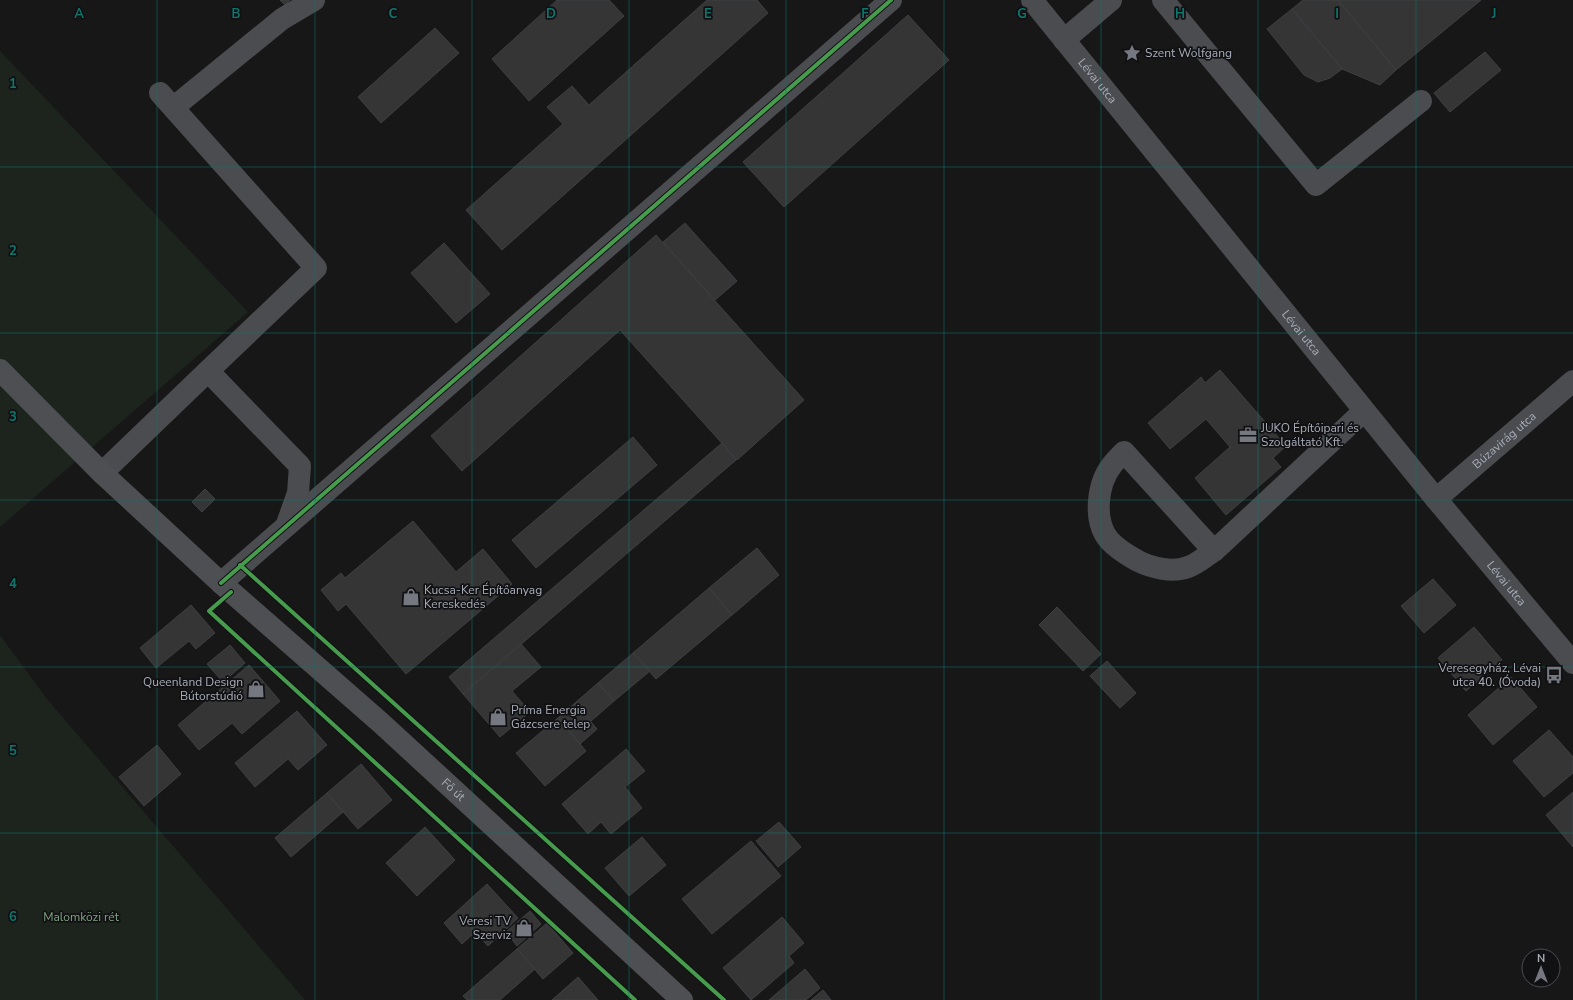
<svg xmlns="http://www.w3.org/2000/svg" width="1573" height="1000" font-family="'Nunito Sans',sans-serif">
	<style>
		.green { fill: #1d241e }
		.building { fill: #353536; stroke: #3f4043 }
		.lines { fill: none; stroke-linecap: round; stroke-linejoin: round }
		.minor { stroke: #4b4c50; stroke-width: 22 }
		.major { stroke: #4d4f52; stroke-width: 22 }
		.cycleway-casing { stroke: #111113; stroke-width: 6 }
		.cycleway { stroke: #469c4c; stroke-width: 4 }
		.grid { fill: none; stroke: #0f766e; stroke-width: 1; stroke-opacity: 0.55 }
		.labels { text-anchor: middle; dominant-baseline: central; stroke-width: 3.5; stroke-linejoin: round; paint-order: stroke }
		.poi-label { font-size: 12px; fill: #a8adb8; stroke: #111113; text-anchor: start }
		.street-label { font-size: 12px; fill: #a8adb8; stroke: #111113 }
		.park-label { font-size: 12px; fill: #7fa381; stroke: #111113 }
		.grid-label { font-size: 13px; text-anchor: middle; font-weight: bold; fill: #0f766e; stroke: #111113; stroke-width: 3.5; stroke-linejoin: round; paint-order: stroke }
	</style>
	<rect width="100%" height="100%" fill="#171717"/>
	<!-- green -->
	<g class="green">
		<path d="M 0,51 L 248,312 L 0,527 Z"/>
		<path d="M 0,635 L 47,699 L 305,1000 L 0,1000 Z"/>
	</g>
	<!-- building -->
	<g class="building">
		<path d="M 280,0 L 290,0 L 285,5 Z"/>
		<path d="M 557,0 L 609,0 L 624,16 L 529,101 L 492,59 Z"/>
		<path d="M 707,0 L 757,0 L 768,13 L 502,250 L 466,210 L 563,124 L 547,107 L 572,86 L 589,105 Z"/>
		<path d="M 1303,0 L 1338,0 L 1396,70 L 1380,85 L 1342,69 L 1292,9 Z"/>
		<path d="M 1338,0 L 1481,0 L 1396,70 Z"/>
		<path d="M 1292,9 L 1342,69 L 1330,78 L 1318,82 L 1304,75 L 1267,29 Z"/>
		<path d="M 908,15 L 949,60 L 784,207 L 743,162 Z"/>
		<path d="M 435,28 L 459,53 L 381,123 L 358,97 Z"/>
		<path d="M 1485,52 L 1501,70 L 1450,112 L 1434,93 Z"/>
		<path d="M 685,223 L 737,281 L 715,300 L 663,242 Z"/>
		<path d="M 656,235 L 804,400 L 737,460 L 620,330 L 462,471 L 431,436 Z"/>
		<path d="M 444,243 L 490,294 L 456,323 L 411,273 Z"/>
		<path d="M 1220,370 L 1286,446 L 1273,458 L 1281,467 L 1226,515 L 1195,478 L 1230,447 L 1206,419 L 1170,449 L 1148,423 L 1201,377 L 1205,383 Z"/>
		<path d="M 633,437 L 657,465 L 536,568 L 512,540 Z"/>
		<path d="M 722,443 L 736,460 L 463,694 L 449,677 Z"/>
		<path d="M 205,489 L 215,499 L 202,512 L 192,502 Z"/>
		<path d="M 413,521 L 456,572 L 483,549 L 512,584 L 406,674 L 346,604 L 338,611 L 321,590 L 341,573 L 345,578 Z"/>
		<path d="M 757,548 L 779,575 L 732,615 L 709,588 Z"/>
		<path d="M 1433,579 L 1456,605 L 1424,633 L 1401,606 Z"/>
		<path d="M 709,588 L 732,615 L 656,679 L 633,653 Z"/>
		<path d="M 191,605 L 215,633 L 196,649 L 189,641 L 156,668 L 140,648 Z"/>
		<path d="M 1057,607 L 1101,654 L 1083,671 L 1039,625 Z"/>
		<path d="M 1474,627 L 1502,660 L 1466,691 L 1438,658 Z"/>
		<path d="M 521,644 L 541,667 L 512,691 L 530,712 L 500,737 L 463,694 Z"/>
		<path d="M 230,645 L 245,663 L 223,682 L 207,664 Z"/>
		<path d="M 633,653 L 650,671 L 614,701 L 598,683 Z"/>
		<path d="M 1107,661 L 1136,693 L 1120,708 L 1090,676 Z"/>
		<path d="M 249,665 L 280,701 L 242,734 L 232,723 L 199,750 L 178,725 Z"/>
		<path d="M 1511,677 L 1537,707 L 1493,745 L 1468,715 Z"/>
		<path d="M 598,683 L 614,701 L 591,721 L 575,703 Z"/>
		<path d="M 575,703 L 597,729 L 580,744 L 558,718 Z"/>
		<path d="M 297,711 L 327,745 L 298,770 L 288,759 L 255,787 L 235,763 Z"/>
		<path d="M 558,718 L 586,751 L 545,786 L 516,753 Z"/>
		<path d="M 1549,730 L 1573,757 L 1573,773 L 1544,797 L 1513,761 Z"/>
		<path d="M 157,745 L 181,774 L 144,806 L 119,777 Z"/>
		<path d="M 626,749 L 645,771 L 625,787 L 642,808 L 611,834 L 601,822 L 588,834 L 562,804 Z"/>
		<path d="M 361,764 L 392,800 L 358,829 L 327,793 Z"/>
		<path d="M 1573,792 L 1573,847 L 1546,815 Z"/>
		<path d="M 327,793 L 343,812 L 291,857 L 275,838 Z"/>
		<path d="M 779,822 L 801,847 L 778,867 L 756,841 Z"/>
		<path d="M 425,827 L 455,860 L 417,896 L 386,863 Z"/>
		<path d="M 642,837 L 666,865 L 629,896 L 605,868 Z"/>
		<path d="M 751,841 L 781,876 L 712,934 L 682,899 Z"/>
		<path d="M 487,884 L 518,918 L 488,946 L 475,932 L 462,944 L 444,923 Z"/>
		<path d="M 530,911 L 541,924 L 517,946 L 506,932 Z"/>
		<path d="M 782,917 L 804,943 L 789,956 L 794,963 L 751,1000 L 723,968 Z"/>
		<path d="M 547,923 L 573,953 L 543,979 L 517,949 Z"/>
		<path d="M 517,949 L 535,969 L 500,1000 L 467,1000 L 463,996 Z"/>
		<path d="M 805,969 L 820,988 L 806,1000 L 769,1000 Z"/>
		<path d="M 578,977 L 598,1000 L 552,1000 Z"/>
		<path d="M 823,990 L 831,1000 L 811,1000 Z"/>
	</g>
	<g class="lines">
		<!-- minor -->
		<g class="minor">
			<path id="s1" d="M 1032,0 L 1436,499 L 1573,663"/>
			<path d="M 1163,0 L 1316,185 L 1421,101"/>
			<path d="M 1064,40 L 1111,0"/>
			<path d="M 160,93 L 316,268 L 208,371"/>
			<path d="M 174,107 L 282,19 L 314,0"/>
			<path d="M 102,473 L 208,371 L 300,466 L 298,493 L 287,524"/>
			<path id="s2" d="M 1436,499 L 1573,381"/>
			<path d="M 1214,551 L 1124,452 C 1120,456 1115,461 1112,465 C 1097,484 1093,521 1109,540 C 1117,549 1127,555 1138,561 C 1152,568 1173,573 1188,567 C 1197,564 1206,556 1214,551 L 1364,411"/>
			<path d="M 221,583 L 891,0"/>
		</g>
		<!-- major -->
		<path class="major" id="s3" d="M 0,370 L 102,473 L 221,583 L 381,723 L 682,1000"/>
		<!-- cycleway casing -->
		<g class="cycleway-casing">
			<g id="cycleway">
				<path d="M 240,565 L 724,1000"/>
				<path d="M 221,583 L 891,0"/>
				<path d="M 231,592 L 209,611 L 635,1000"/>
			</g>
		</g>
		<!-- cycleway -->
		<use href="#cycleway" class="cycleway"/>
	</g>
	<!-- grid -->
	<path class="grid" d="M 157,0 L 157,1000M 315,0 L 315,1000M 472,0 L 472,1000M 629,0 L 629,1000M 786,0 L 786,1000M 944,0 L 944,1000M 1101,0 L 1101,1000M 1258,0 L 1258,1000M 1416,0 L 1416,1000M 0,167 L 1573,167M 0,333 L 1573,333M 0,500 L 1573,500M 0,667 L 1573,667M 0,833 L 1573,833"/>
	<!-- icons -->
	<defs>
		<g id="sight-bare" transform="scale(1.38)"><path d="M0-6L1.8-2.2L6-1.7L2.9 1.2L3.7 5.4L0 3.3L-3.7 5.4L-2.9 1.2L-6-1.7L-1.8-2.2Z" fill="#757880" stroke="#111113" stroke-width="2.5" paint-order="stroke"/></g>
		<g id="office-bare" transform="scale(1.38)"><path d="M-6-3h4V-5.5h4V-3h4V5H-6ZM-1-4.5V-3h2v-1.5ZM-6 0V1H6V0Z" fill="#757880" stroke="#111113" stroke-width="2.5" paint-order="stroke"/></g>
		<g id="shop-bare" transform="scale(1.38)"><path d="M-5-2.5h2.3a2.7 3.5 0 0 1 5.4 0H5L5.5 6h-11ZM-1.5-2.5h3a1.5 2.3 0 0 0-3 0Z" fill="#757880" stroke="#111113" stroke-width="2.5" paint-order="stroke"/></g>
		<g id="bus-bare" transform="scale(1.38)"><path d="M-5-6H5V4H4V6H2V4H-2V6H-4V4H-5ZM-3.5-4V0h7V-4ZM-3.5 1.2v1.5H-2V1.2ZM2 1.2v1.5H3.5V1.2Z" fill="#757880" stroke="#111113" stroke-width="2.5" paint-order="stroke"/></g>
	</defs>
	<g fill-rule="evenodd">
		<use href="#sight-bare" x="1132" y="53"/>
		<use href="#office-bare" x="1248" y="435"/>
		<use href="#shop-bare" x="411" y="597"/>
		<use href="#bus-bare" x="1554" y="675"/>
		<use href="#shop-bare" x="256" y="689"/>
		<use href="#shop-bare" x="498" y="717"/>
		<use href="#shop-bare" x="524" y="928"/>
	</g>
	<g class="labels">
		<!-- poi labels -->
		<g class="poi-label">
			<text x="1145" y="53">Szent Wolfgang</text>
			<text x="1261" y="428">JUKO Építőipari és<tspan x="1261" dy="14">Szolgáltató Kft.</tspan></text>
			<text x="424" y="590">Kucsa-Ker Építőanyag<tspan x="424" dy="14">Kereskedés</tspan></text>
			<text x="1541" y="668" text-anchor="end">Veresegyház, Lévai<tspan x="1541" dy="14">utca 40. (Óvoda)</tspan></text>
			<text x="243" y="682" text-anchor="end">Queenland Design<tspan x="243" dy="14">Bútorstúdió</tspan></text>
			<text x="511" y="710">Príma Energia<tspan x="511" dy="14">Gázcsere telep</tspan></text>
			<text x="511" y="921" text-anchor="end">Veresi TV<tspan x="511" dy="14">Szerviz</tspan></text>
		</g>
		<!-- street labels -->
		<g class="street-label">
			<text stroke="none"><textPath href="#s1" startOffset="104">Lévai utca</textPath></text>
			<text stroke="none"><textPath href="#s1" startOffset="428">Lévai utca</textPath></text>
			<text stroke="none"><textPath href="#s2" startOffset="90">Búzavirág utca</textPath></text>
			<text stroke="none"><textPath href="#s1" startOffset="752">Lévai utca</textPath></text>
			<text stroke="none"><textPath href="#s3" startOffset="618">Fő út</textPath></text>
		</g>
		<!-- park labels -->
		<g class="park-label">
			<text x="81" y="917">Malomközi rét</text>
		</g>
	</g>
	<g class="grid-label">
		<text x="79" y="18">A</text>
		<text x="236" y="18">B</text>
		<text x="393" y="18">C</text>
		<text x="551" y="18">D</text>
		<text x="708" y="18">E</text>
		<text x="865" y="18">F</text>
		<text x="1022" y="18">G</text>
		<text x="1180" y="18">H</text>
		<text x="1337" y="18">I</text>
		<text x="1494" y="18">J</text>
		<text x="13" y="88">1</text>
		<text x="13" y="255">2</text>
		<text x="13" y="421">3</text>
		<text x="13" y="588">4</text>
		<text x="13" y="755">5</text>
		<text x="13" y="921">6</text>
	</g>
	<!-- north arrow -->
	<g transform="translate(1541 968)"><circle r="19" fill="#111113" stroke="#4d4f55"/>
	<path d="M0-3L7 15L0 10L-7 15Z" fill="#757880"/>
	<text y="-6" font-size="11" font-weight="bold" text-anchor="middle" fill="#a8adb8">N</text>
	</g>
</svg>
